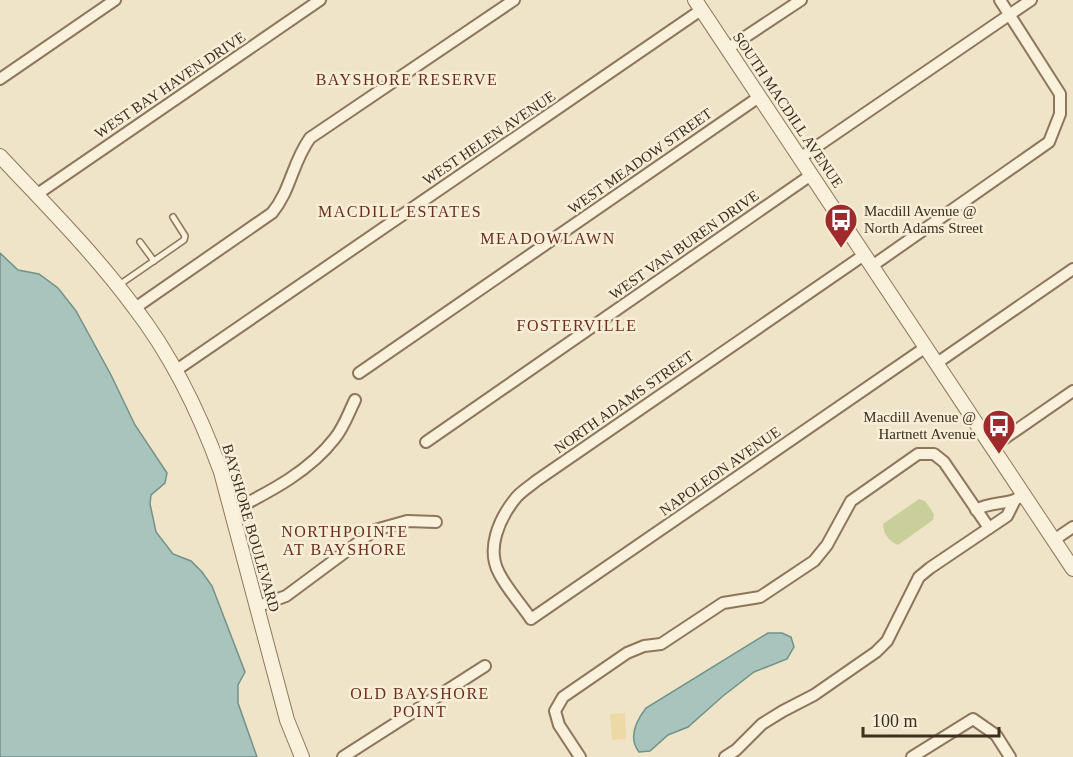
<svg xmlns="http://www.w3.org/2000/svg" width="1073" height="757" font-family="Georgia,serif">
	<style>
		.green { fill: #c9cf9b }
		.sand { fill: #ecd9a5 }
		.water { fill: #a9c4bc; stroke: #6f938a; stroke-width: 1.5 }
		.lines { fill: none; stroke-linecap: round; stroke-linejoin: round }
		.service-casing { stroke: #8d765c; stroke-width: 8 }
		.minor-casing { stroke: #8d765c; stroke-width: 14 }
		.tertiary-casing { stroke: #8d765c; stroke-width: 16 }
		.service { stroke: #faf1dc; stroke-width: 5 }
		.minor { stroke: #faf1dc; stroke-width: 10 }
		.tertiary { stroke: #faf1dc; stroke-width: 14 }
		.labels { text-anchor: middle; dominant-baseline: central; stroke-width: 5; stroke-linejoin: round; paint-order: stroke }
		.street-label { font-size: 15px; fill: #3d2e20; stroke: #f7eed8 }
		.poi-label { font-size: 15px; fill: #3d2e20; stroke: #f7eed8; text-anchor: start }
		.neighbourhood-label { font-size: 16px; letter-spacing: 1.5px; fill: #6b2e1e; stroke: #f7eed8 }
	</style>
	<rect width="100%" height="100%" fill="#f0e4c8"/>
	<!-- green -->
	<path class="green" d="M 919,499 L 925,501 L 934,514 L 933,520 L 898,545 C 889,542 883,533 883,524 Z"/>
	<!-- sand -->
	<path class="sand" d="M 625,713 L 626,739 L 612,740 L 610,714 Z"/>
	<!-- water -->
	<g class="water">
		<path d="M 0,253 L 18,270 L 39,274 L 58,288 L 76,311 L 111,375 L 135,425 L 167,473 L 165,483 L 151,495 L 150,504 L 156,532 L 173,554 L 191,561 L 202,572 L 212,586 L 245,672 L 238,685 L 238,703 L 257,757 L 0,757 Z"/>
		<path d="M 768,633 L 782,633 L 791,637 L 794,647 L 787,659 L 754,672 L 723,696 L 688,727 L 668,735 L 650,751 L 639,752 C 628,738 636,721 646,708 Z"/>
	</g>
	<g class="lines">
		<!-- service casing -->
		<g class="service-casing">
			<g id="service">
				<path d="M 140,242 L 154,261"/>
				<path d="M 119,285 L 184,240 L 185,236 L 173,217"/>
			</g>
		</g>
		<!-- minor casing -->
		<g class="minor-casing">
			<g id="minor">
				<path d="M 727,49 L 801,0"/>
				<path d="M 0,79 L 115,0"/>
				<path d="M 800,158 L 1031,0"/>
				<path d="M 36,195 L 320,0"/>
				<path d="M 864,255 L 536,481 C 529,487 520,492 515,499 C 499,519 486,549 499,573 C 507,589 521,604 531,619 L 926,347"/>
				<path d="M 872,266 L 1049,142 L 1060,114 L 1060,94 L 1000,0"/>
				<path d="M 135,308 L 272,213 C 291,190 292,163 310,138 L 514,0"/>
				<path d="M 937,363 L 1073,269"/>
				<path d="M 175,371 L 701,10"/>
				<path d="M 359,373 L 759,97"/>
				<path d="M 426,442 L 811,175"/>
				<path d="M 992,447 L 1073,391"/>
				<path d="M 976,510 C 987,503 1003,504 1015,500"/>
				<path d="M 232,511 C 269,492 309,472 335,438 C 344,427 349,412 355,400"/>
				<path d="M 1054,540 L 1073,527"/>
				<path d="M 256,607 L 286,596 L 375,530 L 407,521 L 436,522"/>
				<path d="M 343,757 L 485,666"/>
				<path d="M 580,757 L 559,725 L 555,711 L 563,697 L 627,653 L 644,646 L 661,644 L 723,603 L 760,597 L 814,561 L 827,545 L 851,501 L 918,454 L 934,454 L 944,462 L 989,528"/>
				<path d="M 725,757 L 736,750 L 762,724 L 783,711 L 814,695 L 876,652 L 887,641 L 919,577 L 930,568 L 1007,516 L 1015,500 L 1024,494"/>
				<path d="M 912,757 L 973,719 L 996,735 L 1010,757"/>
			</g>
		</g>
		<!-- tertiary casing -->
		<g class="tertiary-casing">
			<g id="tertiary">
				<path d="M 695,0 L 1073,569"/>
				<path d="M 0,156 C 46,205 94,253 134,307 C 172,356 200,414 221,472 L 287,720 L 302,757"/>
			</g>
		</g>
		<!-- service -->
		<use href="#service" class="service"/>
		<!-- minor -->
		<use href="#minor" class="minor"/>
		<!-- tertiary -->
		<use href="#tertiary" class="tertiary"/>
	</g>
	<!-- icons -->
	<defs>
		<g id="bus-pin" transform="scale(1.725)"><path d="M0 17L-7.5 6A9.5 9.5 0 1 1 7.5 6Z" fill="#9e2a2b" stroke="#f7eed8"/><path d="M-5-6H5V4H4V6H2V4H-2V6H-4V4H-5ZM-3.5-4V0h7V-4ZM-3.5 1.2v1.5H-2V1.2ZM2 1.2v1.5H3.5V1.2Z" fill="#fff"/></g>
	</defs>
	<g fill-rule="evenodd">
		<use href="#bus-pin" x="841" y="220"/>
		<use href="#bus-pin" x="999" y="426"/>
	</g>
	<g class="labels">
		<!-- street labels -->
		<g class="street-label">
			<text transform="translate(170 85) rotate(-34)">WEST BAY HAVEN DRIVE</text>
			<text transform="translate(788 110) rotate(56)">SOUTH MACDILL AVENUE</text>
			<text transform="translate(489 138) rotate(-34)">WEST HELEN AVENUE</text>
			<text transform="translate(640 161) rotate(-35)">WEST MEADOW STREET</text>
			<text transform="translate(684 245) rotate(-35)">WEST VAN BUREN DRIVE</text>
			<text transform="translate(624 402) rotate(-35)">NORTH ADAMS STREET</text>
			<text transform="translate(720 471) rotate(-35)">NAPOLEON AVENUE</text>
			<text transform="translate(251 528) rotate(74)">BAYSHORE BOULEVARD</text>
		</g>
		<!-- poi labels -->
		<g class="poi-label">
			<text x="864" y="211">Macdill Avenue @<tspan x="864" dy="17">North Adams Street</tspan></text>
			<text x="976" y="417" text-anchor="end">Macdill Avenue @<tspan x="976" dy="17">Hartnett Avenue</tspan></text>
		</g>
		<!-- neighbourhood labels -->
		<g class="neighbourhood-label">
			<text x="407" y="79">BAYSHORE RESERVE</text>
			<text x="400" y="211">MACDILL ESTATES</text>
			<text x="548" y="238">MEADOWLAWN</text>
			<text x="577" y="325">FOSTERVILLE</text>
			<text x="345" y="531">NORTHPOINTE<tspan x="345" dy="18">AT BAYSHORE</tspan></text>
			<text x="420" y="693">OLD BAYSHORE<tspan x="420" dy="18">POINT</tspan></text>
		</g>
	</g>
	<!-- scale -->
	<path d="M863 727v9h136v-9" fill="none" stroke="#3d2e20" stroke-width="3"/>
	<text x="872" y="727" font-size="18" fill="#3d2e20" stroke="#f7eed8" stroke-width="4.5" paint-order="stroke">100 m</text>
</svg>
